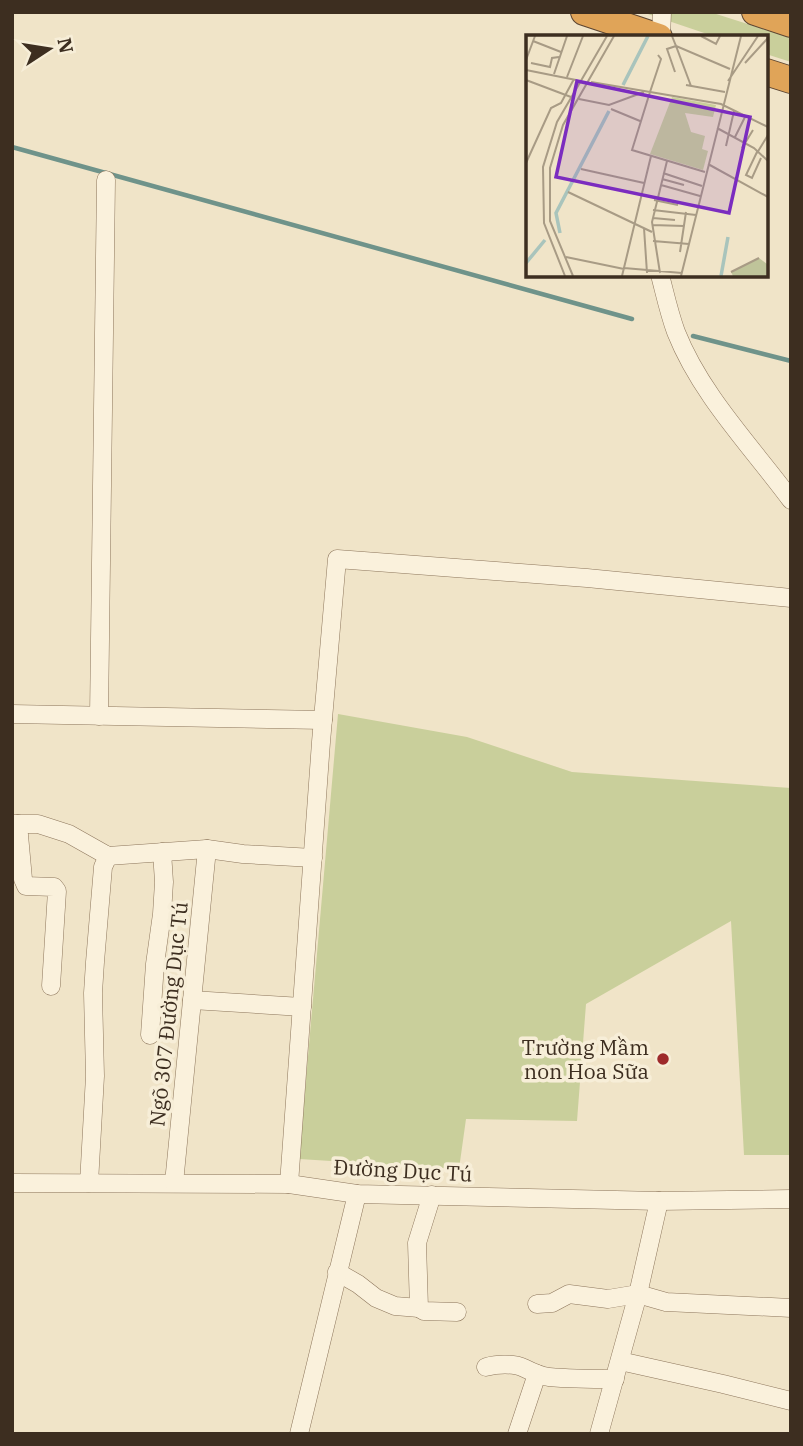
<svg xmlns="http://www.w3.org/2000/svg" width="803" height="1446" font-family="'IBM Plex Serif',serif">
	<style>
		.green { fill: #c9cf9b }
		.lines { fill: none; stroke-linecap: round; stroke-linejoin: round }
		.stream { stroke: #6f938a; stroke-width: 4.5 }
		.minor-casing { stroke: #8d765c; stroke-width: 19 }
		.highway-casing { stroke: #5b4430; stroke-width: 28 }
		.minor { stroke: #faf1dc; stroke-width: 18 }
		.highway { stroke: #e0a458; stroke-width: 26 }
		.poi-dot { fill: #9e2a2b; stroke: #f7eed8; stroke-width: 2.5 }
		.labels { text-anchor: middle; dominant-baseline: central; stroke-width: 7; stroke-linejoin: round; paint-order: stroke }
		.street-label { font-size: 21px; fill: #3d2e20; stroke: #f7eed8 }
		.poi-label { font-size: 21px; fill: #3d2e20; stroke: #f7eed8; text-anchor: end }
		.inset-river { fill: none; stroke: #a9c4bc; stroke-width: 3.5 }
		.inset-road { fill: none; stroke: #a89b85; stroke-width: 2 }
		.view { fill: #7b2cbf; fill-opacity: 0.15; stroke: #7b2cbf; stroke-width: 3.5 }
		.inset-edge { fill: none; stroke: #3d2e20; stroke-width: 3.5 }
	</style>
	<rect width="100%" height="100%" fill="#f0e4c8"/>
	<!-- green -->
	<g class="green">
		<path d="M 642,12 L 710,12 L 791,38 L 791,62 L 766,54 L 766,37 L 716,37 Z"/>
		<path d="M 338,714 L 467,737 L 572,772 L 791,788 L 791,1155 L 744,1155 L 731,921 L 586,1004 L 577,1121 L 466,1119 L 459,1169 L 299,1159 Z"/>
	</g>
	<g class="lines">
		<!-- stream -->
		<g class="stream">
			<path d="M 12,147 L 632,319"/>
			<path d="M 693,336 L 791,361"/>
		</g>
		<!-- minor casing -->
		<g class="minor-casing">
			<g id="minor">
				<path d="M 661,37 L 662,12"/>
				<path d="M 660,275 C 665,294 669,313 676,332 C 701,395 751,446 791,500"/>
				<path d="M 12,714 L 323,720"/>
				<path d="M 99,716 L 106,180"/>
				<path d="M 12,824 L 38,824 L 69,834 L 108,856 L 207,849 L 243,854 L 313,858"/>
				<path d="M 18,824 L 23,879 L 26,886 L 54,887 L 57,891 L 51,986"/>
				<path d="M 192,1000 L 302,1007"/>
				<path d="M 150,1035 L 155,964 L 162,914 L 164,882 L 162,852"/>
				<path d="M 12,1183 L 289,1184 L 357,1194 L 659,1201 L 791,1199"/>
				<path d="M 89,1183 L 95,1076 L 93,993 L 95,962 L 103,867 L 108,856"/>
				<path d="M 174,1183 L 207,849"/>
				<path d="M 289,1184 L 321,742 L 337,559 L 587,578 L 791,598"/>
				<path d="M 432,1195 L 417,1243 L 419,1308 L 424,1311 L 457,1312"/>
				<path d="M 337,1272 L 358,1284 L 376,1298 L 395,1306 L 419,1308"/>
				<path d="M 537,1304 L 552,1303 L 569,1294 L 608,1299 L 638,1294 L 666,1302 L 791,1308"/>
				<path d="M 620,1361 L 723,1384 L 791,1401"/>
				<path d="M 486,1367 C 496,1364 514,1363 524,1368 C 532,1372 540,1376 549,1377 C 571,1379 593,1379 615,1379"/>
				<path d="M 299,1434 L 357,1194"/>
				<path d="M 517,1434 L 537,1374"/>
				<path d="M 599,1434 L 638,1294 L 659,1201"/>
			</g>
		</g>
		<!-- highway casing -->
		<g class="highway-casing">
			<g id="highway">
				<path d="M 584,12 L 659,37"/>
				<path d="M 755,12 L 791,24"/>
				<path d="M 766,72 L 791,80"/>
			</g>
		</g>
		<!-- minor -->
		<use href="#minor" class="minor"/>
		<!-- highway -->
		<use href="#highway" class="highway"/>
	</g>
	<!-- markers -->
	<circle class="poi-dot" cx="663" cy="1059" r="7"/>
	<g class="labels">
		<!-- street labels -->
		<g class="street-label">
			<text transform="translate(168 1014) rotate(-84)">Ngõ 307 Đường Dục Tú</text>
			<text transform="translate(403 1170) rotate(3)">Đường Dục Tú</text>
		</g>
		<!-- poi labels -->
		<g class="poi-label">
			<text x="649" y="1047">Trường Mầm<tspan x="649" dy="24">non Hoa Sữa</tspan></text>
		</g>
	</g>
	<!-- overview -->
	<g transform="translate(526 35)">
		<rect width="242" height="242" fill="#f0e4c8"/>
		<path d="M 146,62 L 190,70 L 187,82 L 159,78 L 165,97 L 179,101 L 176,114 L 182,116 L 177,135 L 124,119 Z" fill="#c9cf9b"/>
		<path d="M 233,223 L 241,229 L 241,241 L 207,241 L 205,237 Z" fill="#bfc49a"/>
		<path class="inset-river" d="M 97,50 L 122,1M 34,198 L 30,178 L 83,76M 0,228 L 19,205M 195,241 L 202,202"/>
		<path class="inset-road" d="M 146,1 L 150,11 L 204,34M 175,1 L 190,9 L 194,1M 7,6 L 35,17M 0,25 L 9,1M 5,28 L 24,32 L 26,23 L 33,22M 219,28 L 242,3M 0,35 L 50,45M 149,37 L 141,14 L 150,11 L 165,51M 28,39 L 41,1M 41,42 L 57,1M 0,45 L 45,62M 202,46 L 232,1M 65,47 L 195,69 L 242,92M 160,50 L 199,57M 124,57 L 106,115 L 179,137M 124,57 L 135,24 L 132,20M 53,64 L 83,70 L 118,57M 85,74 L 114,86M 191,93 L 228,113 L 242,126M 209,102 L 219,82M 200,111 L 208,76M 216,113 L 227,95M 231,117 L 220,140 L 226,143 L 235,123M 231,118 L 242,100M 0,128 L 25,73 L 35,68 L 48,44M 182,129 L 242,162M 55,134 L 118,148M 137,138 L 176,151M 136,144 L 158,150M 135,150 L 174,161M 42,157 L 126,197M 128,165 L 152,170M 127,175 L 170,180M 127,183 L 149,185M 126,190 L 158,191M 118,193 L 121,238M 127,206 L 163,209M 154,217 L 160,177M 40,222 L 98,234M 98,233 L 156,238M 205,237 L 233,223M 134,238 L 126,187 L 141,126M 39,241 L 18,188 L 17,132 L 31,87 L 81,1M 47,241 L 24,186 L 24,133 L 37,90 L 88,1M 96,241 L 125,121M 155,241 L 215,1"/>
		<path class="view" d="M 51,46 L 224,82 L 203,178 L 30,142 Z"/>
		<rect width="242" height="242" class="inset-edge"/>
	</g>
	<!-- border -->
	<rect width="803" height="1446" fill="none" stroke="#3d2e20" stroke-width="28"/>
	<!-- north arrow -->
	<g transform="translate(49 49) rotate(78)" stroke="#f7eed8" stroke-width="5" paint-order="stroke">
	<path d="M0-5L12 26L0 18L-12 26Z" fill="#3d2e20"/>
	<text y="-10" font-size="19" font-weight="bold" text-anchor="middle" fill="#3d2e20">N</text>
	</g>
</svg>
